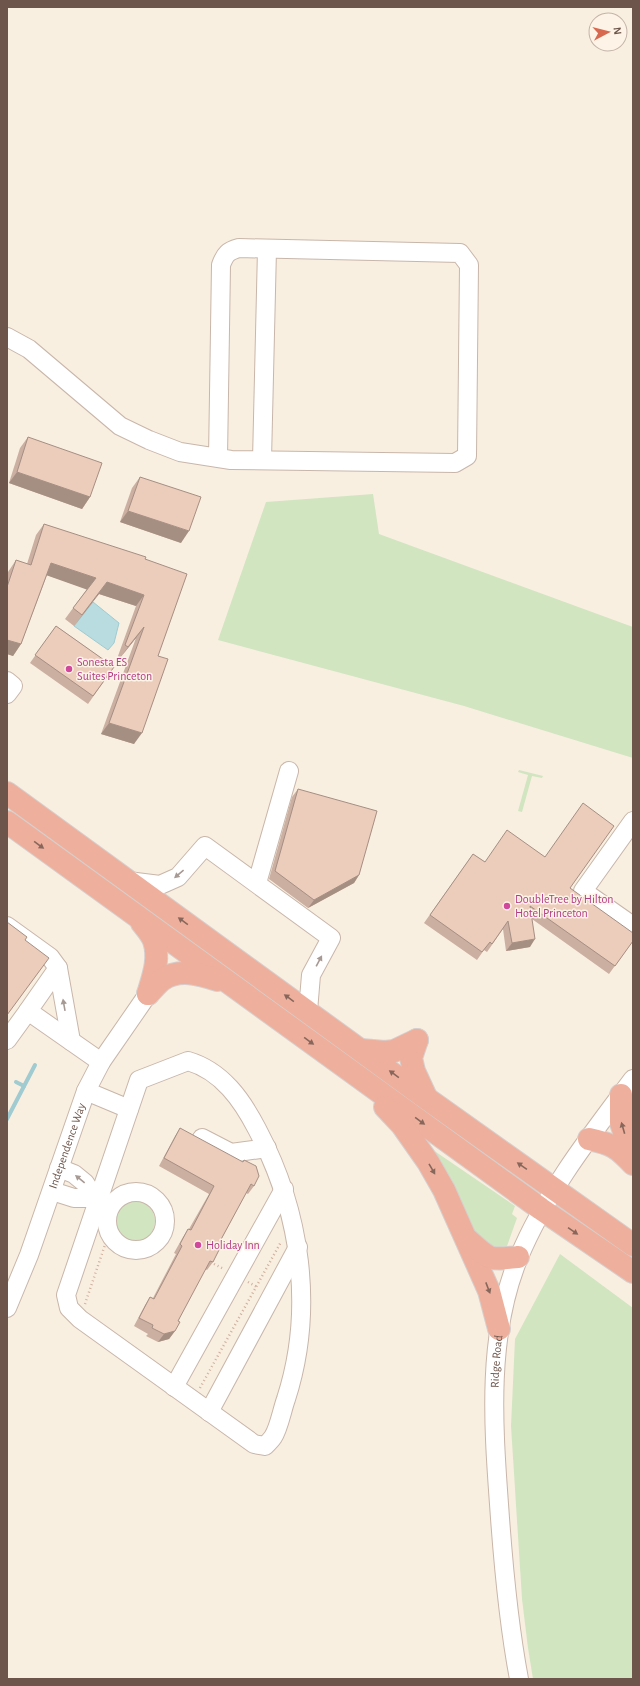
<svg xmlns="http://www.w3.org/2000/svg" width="640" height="1686" font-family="'Alegreya Sans',sans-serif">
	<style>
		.green { fill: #d1e5c1 }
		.water { fill: #b8dce0; stroke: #9fcbd1 }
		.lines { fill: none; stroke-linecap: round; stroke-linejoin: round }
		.stream { stroke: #9fcbd1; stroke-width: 4 }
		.minor-casing { stroke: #c8b6aa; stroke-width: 20 }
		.highway-casing { stroke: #d6cfcd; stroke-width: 24 }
		.path { stroke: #d0b09f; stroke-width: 2.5; stroke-dasharray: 1 3; stroke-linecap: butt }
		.minor { stroke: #fff; stroke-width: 18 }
		.highway { stroke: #eeaf9d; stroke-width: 22 }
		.wall { fill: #cbafa1 }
		.shaded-wall { fill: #a58f83 }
		.building { fill: #ecccbb; stroke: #a58f83 }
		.oneway { fill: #87675b }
		.oneway2 { fill: #a79993 }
		.hotel-dot { fill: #d1479c; stroke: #fdf3e6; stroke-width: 1.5 }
		.labels { text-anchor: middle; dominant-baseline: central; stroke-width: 3; stroke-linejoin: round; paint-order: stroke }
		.hotel-label { font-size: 12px; fill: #b23c85; stroke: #fdf3e6; text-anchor: start }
		.street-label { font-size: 12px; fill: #6d554b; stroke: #fdf3e6 }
	</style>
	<rect width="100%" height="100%" fill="#f9efe1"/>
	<!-- green -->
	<g class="green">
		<path d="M 373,494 L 379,534 L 633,627 L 633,758 L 464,706 L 218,640 L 266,502 Z"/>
		<path d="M 519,770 L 543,776 L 542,778 L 532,776 L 522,812 L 518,811 L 528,775 L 518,772 Z"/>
		<path d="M 433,1150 L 515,1206 L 512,1214 L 517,1218 L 506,1249 L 492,1251 L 476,1238 Z"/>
		<circle cx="135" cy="1221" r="20"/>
		<path d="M 560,1254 L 633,1308 L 633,1679 L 533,1679 L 528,1648 L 522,1599 L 511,1426 L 515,1339 Z"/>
	</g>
	<!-- water -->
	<path class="water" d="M 93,602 L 119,623 L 114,643 L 108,650 L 74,626 Z"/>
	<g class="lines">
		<!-- stream -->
		<g class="stream">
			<path d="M 16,1082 L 24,1086"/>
			<path d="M 7,1119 L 35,1065"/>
		</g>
		<!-- minor casing -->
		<g class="minor-casing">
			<g id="minor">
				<path d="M 7,337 L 29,349 L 120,426 L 149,440 L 180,452 L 231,460 L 455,463 L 467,456 L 469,265 L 460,253 L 239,248 C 228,251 225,254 221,265 L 218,458"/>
				<path d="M 262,460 L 267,249"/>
				<path d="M 7,681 L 13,686 L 7,694"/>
				<path d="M 633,821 L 583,891 L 633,926"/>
				<path d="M 128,881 L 160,885 L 178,877 L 205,846 L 331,938 L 311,975 L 308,1011"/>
				<path d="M 257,883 L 289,771"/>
				<path d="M 7,926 L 50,957 L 58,968 L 71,1041"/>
				<path d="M 58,968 L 28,1011 L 101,1062"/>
				<path d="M 7,1040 L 28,1011"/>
				<path d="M 188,1061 C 222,1071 242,1100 257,1129 C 301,1212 315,1309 286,1399 C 282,1410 279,1428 273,1437 C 271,1440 268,1443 265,1446 L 254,1444 L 80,1319 L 69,1308 L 66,1295 L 139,1080 Z"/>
				<path d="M 86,1091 L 129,1109"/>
				<path d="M 202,1138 L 231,1153 L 267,1148"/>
				<path d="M 59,1168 L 74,1174 L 85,1183 L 95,1198 L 106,1205"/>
				<path d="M 52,1191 L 74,1198 L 95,1198"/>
				<circle cx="136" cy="1221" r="29"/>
				<path id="s1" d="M 7,1308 L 29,1255 L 86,1091 L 101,1062 L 148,994"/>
				<path d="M 174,1387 L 284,1189"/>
				<path d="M 209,1412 L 298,1247"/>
				<path id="s2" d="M 519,1679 C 508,1621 503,1563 499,1504 C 493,1422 487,1334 519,1257 C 546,1192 591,1135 633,1079"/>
			</g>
		</g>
		<!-- highway casing -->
		<g class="highway-casing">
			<g id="highway">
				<path d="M 7,793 L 426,1098 L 633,1245"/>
				<path d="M 7,822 L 541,1209 L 633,1272"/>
				<path d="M 142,923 C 146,928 152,935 154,941 C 160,959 153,977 148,994"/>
				<path d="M 148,994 C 153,989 157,984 162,980 C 178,968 200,974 217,980"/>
				<path d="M 417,1040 L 411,1058 L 414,1071 L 426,1097"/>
				<path d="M 361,1050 L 385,1052 L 394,1051 L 417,1040"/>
				<path d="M 621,1095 L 621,1123 L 633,1159"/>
				<path d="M 385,1107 L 402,1125 L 428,1162 L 444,1190 L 489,1291 L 499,1329"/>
				<path d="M 589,1139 C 612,1144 617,1147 633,1164"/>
				<path d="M 468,1240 C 490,1260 488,1260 518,1257"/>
			</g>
		</g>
		<!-- path -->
		<g class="path">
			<path d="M 214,1264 L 224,1269"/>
			<path d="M 248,1282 L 257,1287"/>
			<path d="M 85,1304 L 107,1239 L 112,1238"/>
			<path d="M 200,1388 L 281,1242"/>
		</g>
		<!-- minor -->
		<use href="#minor" class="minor"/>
		<!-- highway -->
		<use href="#highway" class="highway"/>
	</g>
	<!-- wall -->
	<g class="wall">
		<path d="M 28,437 L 90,497 L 82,509 L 9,483 L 20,448 Z"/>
		<path d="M 140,477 L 181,543 L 120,522 L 132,488 Z"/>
		<path d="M 44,524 L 145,559 L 158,656 L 134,744 L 101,734 L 136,638 L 120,658 L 118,656 L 136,606 L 99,594 L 74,626 L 65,619 L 87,589 L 47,575 L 21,644 L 13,656 L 7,654 L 7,575 L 8,572 L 16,560 L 27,564 L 36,535 Z"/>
		<path d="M 56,626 L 114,667 L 88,704 L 30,663 Z"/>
		<path d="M 298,789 L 359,875 L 354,883 L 308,908 L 269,879 L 292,797 Z"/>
		<path d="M 473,854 L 485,862 L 570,888 L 633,941 L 609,974 L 532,919 L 530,947 L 506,951 L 503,929 L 487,952 L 484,950 L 477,960 L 424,923 Z"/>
		<path d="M 180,1128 L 254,1186 L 248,1194 L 246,1193 L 218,1245 L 213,1262 L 207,1270 L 205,1269 L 178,1321 L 175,1331 L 169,1339 L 158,1342 L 146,1336 L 148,1334 L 134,1326 L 145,1305 L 150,1297 L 153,1298 L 176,1254 L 174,1253 L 183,1237 L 188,1229 L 189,1229 L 209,1194 L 159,1166 L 175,1136 Z"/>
	</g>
	<!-- shaded-wall -->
	<g class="shaded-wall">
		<path d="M 17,472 L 90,497 L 82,509 L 9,483 Z"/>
		<path d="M 128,511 L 189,531 L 181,543 L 120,522 Z"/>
		<path d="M 51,563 L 96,578 L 88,590 L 43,574 Z"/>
		<path d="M 107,582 L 144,595 L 136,606 L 99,594 L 74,626 Z"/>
		<path d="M 144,627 L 136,638 L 120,658 L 128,647 Z"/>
		<path d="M 7,640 L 21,644 L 13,656 L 7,654 Z"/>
		<path d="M 109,723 L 142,733 L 134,744 L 101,734 Z"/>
		<path d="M 359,875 L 354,883 L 308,908 L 314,900 Z"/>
		<path d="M 535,939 L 530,947 L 506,951 L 512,943 Z"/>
		<path d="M 175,1331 L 169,1339 L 158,1342 L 164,1334 Z"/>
	</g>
	<!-- building -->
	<g class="building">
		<path d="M 28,437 L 102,463 L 90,497 L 17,472 Z"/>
		<path d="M 140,477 L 201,497 L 189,531 L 128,511 Z"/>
		<path d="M 44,524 L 146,557 L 145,559 L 187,574 L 158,656 L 168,659 L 142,733 L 109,723 L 144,627 L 128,647 L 125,645 L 144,595 L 107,582 L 82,615 L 73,608 L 96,578 L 51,563 L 21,644 L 7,640 L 7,587 L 16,560 L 31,565 Z"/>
		<path d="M 56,626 L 114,667 L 93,696 L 35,655 Z"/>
		<path d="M 298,789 L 377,811 L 359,875 L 314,900 L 275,871 Z"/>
		<path d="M 583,803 L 614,826 L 570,888 L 633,933 L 633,941 L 615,966 L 530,906 L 535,939 L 512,943 L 508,921 L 492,944 L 490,942 L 482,952 L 430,915 L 473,854 L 485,862 L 507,830 L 545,857 Z"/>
		<path d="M 7,922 L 27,937 L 25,940 L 49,958 L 7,1015 Z"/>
		<path d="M 180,1128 L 243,1162 L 244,1160 L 256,1166 L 259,1176 L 254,1186 L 251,1184 L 218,1245 L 221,1246 L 213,1262 L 210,1261 L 178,1321 L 180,1322 L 175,1331 L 164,1334 L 152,1328 L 153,1325 L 139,1318 L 150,1297 L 154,1299 L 182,1246 L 180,1244 L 188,1229 L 191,1230 L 214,1186 L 164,1158 Z"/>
	</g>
	<!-- one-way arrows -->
	<defs><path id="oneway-solid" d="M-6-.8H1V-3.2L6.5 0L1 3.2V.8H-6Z"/></defs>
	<g class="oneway">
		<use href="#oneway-solid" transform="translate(39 845) rotate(36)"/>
		<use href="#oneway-solid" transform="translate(183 921) rotate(-144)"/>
		<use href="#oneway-solid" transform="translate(289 998) rotate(-144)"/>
		<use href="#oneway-solid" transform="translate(309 1041) rotate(36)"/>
		<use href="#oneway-solid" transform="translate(394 1074) rotate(-144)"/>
		<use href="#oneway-solid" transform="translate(420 1121) rotate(36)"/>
		<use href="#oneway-solid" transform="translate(623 1128) rotate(-106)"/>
		<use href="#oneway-solid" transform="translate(522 1166) rotate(-145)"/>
		<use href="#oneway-solid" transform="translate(432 1169) rotate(60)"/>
		<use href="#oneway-solid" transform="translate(573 1231) rotate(34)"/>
		<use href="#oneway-solid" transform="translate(488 1288) rotate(69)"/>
	</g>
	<g class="oneway2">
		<use href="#oneway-solid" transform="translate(179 874) rotate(140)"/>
		<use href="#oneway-solid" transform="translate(319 961) rotate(-62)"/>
		<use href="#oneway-solid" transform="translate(64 1005) rotate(-100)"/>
		<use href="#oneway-solid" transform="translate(80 1179) rotate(-141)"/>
	</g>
	<!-- markers -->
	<g class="hotel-dot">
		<circle cx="69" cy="669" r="4"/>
		<circle cx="507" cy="906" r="4"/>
		<circle cx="198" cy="1245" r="4"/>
	</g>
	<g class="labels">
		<!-- hotel labels -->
		<g class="hotel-label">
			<text x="77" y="662">Sonesta ES<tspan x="77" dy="14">Suites Princeton</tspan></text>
			<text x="515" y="899">DoubleTree by Hilton<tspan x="515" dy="14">Hotel Princeton</tspan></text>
			<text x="206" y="1245">Holiday Inn</text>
		</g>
		<!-- street labels -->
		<g class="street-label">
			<text stroke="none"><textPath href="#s1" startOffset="173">Independence Way</textPath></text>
			<text stroke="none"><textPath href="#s2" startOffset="319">Ridge Road</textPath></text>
		</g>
	</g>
	<!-- border -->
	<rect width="640" height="1686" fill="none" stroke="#6d554b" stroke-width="16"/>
	<!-- north arrow -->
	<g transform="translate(608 32) rotate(83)"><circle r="19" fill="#fdf3e6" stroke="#c3b4a8"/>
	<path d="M0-3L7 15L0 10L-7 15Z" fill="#d86951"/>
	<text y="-6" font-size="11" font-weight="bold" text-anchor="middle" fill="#6d554b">N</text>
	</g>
</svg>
